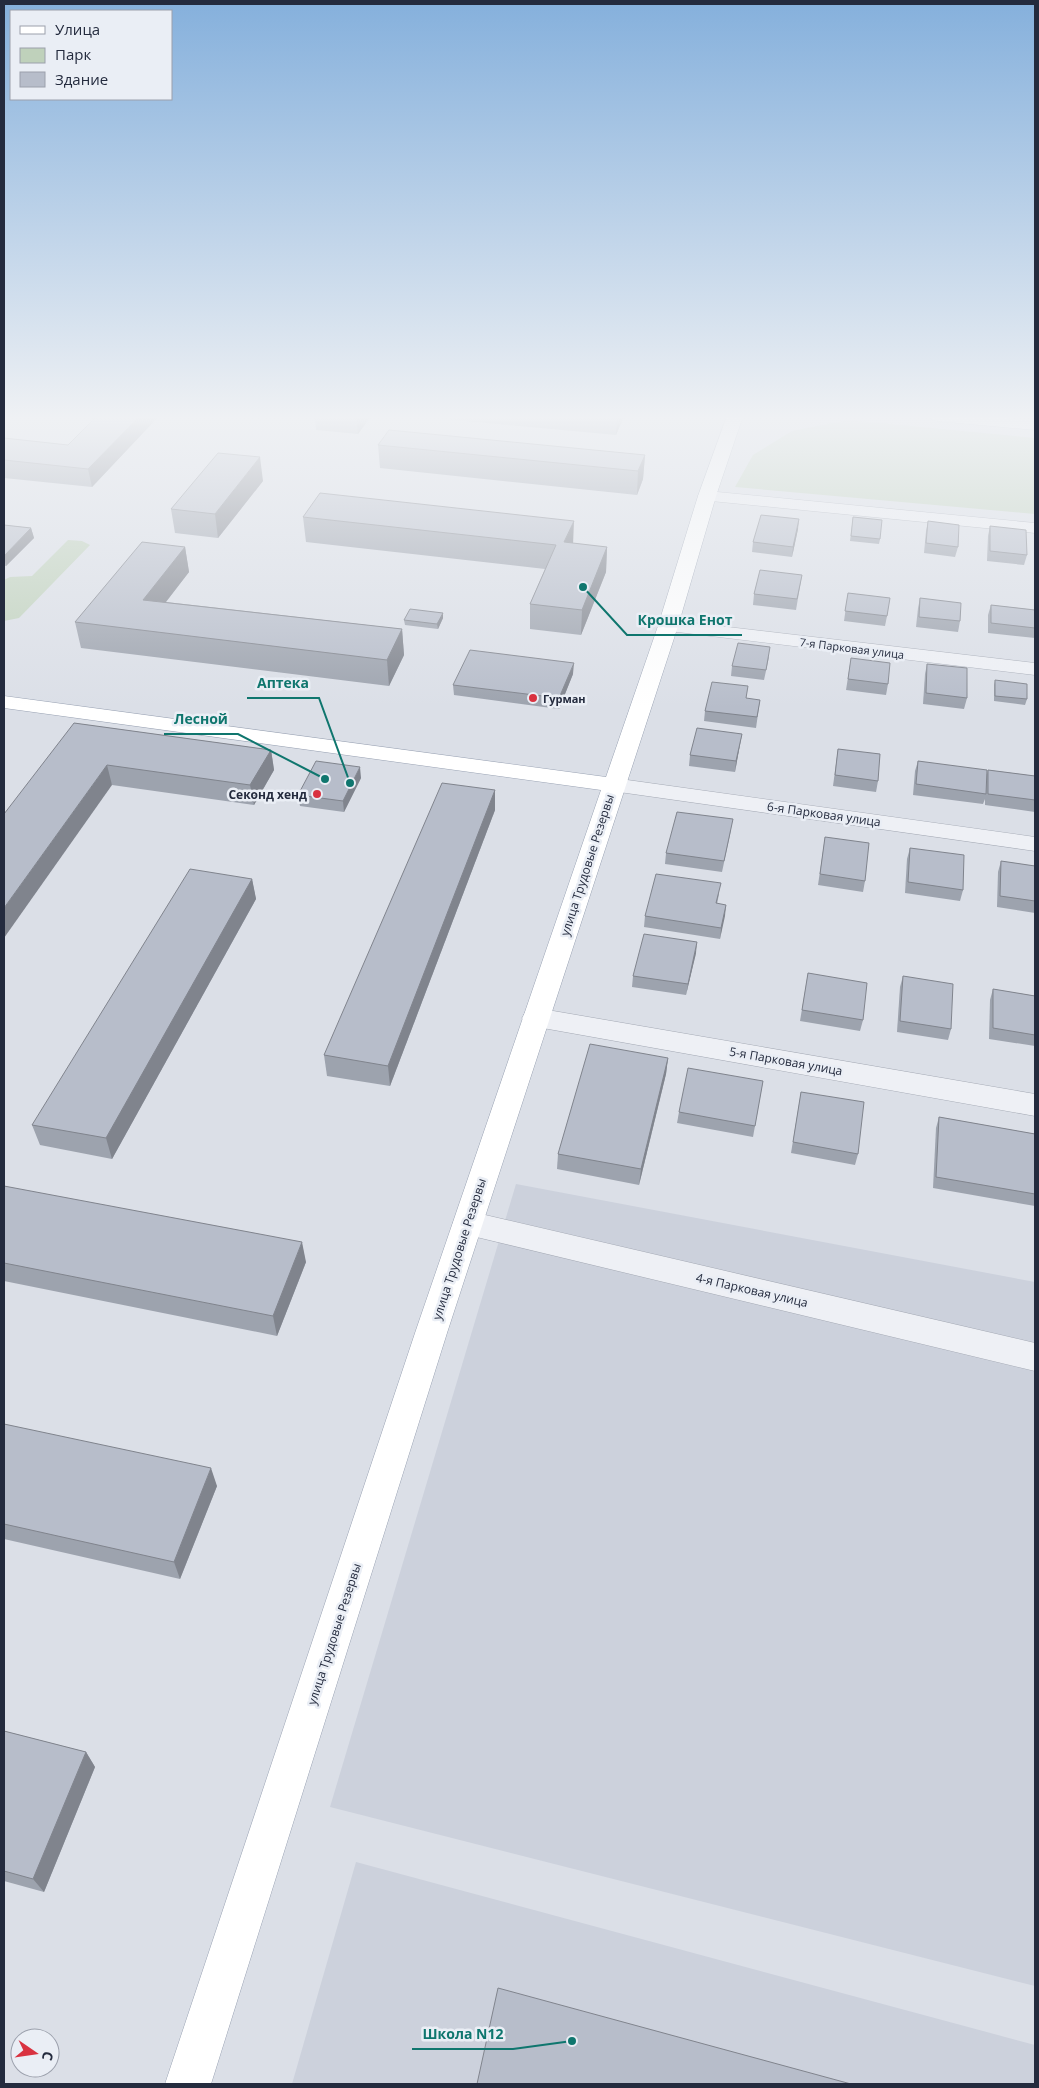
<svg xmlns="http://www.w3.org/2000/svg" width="1039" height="2088" font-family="'Open Sans',sans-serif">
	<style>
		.built { fill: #ccd1dc }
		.green { fill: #bfd1bb }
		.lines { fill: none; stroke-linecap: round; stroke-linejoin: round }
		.minor-casing { stroke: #a4a9b4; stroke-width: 1 }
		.major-casing { stroke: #99a2b3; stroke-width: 1 }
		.minor { fill: #eef0f5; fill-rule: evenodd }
		.major { fill: #fff; fill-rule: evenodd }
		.wall { fill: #9da3ae }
		.shaded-wall { fill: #80848d }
		.building { fill: #b7bdca; stroke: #80848d }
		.poi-dot { fill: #d93240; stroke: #eaeef5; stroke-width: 2 }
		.labels { text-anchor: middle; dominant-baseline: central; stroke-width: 5; stroke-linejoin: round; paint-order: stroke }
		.far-street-label { font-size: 11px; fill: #242b3e; stroke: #eaeef5 }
		.far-poi-label { font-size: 11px; font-weight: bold; fill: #242b3e; stroke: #eaeef5; text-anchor: start }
		.poi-label { font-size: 12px; font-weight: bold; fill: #242b3e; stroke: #eaeef5; text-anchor: end }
		.street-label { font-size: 12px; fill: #242b3e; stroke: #eaeef5 }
		.leader { fill: none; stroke: #0f766e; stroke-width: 2 }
		.callout-dot { fill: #0f766e; stroke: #eaeef5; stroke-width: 2 }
		.callout-label { font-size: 14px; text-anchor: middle; font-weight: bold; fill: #0f766e; stroke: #eaeef5; stroke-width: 5; stroke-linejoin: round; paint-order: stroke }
	</style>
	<rect width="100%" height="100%" fill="#dbdfe7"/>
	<!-- built -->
	<g class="built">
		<path d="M 516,1184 L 1035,1282 L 1035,1986 L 330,1807 Z"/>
		<path d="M 356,1862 L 1035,2045 L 1035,2084 L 292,2084 Z"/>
	</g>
	<!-- green -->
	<g class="green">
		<path d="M 848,420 L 1035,438 L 1035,514 L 735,487 L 753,455 L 792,431 Z"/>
		<path d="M 68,540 L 82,541 L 90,545 L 19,618 L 4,621 L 4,580 L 10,577 L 32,576 Z"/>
	</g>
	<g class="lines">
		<!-- minor casing -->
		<g class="minor-casing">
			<g id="minor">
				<path d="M 707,491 L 1035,523 L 1035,533 L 701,500 L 698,496 L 701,492 Z"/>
				<path d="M 668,620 L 1035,663 L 1035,675 L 661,630 L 658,626 L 661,622 Z"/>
				<path d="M 613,778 L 1035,837 L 1035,851 L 605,790 L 602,785 L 605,780 Z"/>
				<path d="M 536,1008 L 1035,1094 L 1035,1116 L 526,1025 L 522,1018 L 526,1011 Z"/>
				<path d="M 468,1211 L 1035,1343 L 1035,1371 L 468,1235 L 457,1232 L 453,1223 L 457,1214 Z"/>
			</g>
		</g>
		<!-- major casing -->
		<g class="major-casing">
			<g id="major">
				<path d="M 727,416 L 743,416 L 716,496 L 678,626 L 447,1333 L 211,2084 L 165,2084 L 415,1333 L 601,790 L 4,708 L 4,696 L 606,777 L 658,626 L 698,496 Z"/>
				<path d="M 929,416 L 985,416 L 1035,420 L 1035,430 L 937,421 L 931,419 Z"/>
			</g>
		</g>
		<!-- minor -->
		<use href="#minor" class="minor"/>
		<!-- major -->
		<use href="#major" class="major"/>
	</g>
	<!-- wall -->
	<g class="wall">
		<path d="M 97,416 L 159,416 L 92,487 L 4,478 L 4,438 L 68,445 Z"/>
		<path d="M 315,416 L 371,416 L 358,434 L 316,430 Z"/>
		<path d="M 412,416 L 624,416 L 616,435 Z"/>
		<path d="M 378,445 L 645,455 L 643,479 L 637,495 L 380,468 Z"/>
		<path d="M 263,481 L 218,538 L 175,533 L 171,509 Z"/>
		<path d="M 303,517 L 607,547 L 606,572 L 581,635 L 530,629 L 530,604 L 545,569 L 306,542 Z"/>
		<path d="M 853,517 L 880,539 L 879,544 L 850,541 Z"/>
		<path d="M 928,521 L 958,547 L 955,557 L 924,553 L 926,531 Z"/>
		<path d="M 4,525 L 31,528 L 34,538 L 6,566 L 4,566 Z"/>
		<path d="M 990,526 L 1027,555 L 1024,565 L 987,561 L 988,536 Z"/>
		<path d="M 798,529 L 792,557 L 752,552 L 753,542 Z"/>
		<path d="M 185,547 L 189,572 L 166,602 L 402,629 L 404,655 L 389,686 L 81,648 L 75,622 Z"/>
		<path d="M 802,575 L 796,610 L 753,605 L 754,594 Z"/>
		<path d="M 848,593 L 887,616 L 885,626 L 844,621 Z"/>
		<path d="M 920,598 L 960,621 L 958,632 L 916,627 L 918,608 Z"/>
		<path d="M 991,605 L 1035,610 L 1035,638 L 988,633 L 988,615 Z"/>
		<path d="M 443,618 L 438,629 L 405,625 L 404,620 Z"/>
		<path d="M 769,657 L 764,680 L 731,676 L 732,666 Z"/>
		<path d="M 851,658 L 888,684 L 886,695 L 846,690 Z"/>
		<path d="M 927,664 L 967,698 L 964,709 L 923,704 L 925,674 Z"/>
		<path d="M 573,674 L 559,709 L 454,695 L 453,685 Z"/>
		<path d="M 995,680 L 1027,699 L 1025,705 L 994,701 L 994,685 Z"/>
		<path d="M 760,700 L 756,728 L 704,721 L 705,711 Z"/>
		<path d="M 74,723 L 271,750 L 274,770 L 254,805 L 112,785 Z"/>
		<path d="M 742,734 L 735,772 L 689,766 L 690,755 Z"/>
		<path d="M 838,749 L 878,781 L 876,792 L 833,786 Z"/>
		<path d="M 918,761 L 987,774 L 988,770 L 1035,776 L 1035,812 L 985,805 L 985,799 L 983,804 L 913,795 L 915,771 Z"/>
		<path d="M 361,778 L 344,812 L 300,806 L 298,795 Z"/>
		<path d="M 495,790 L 495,810 L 390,1086 L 327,1076 L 324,1055 Z"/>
		<path d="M 731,830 L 722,872 L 665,864 L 666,853 Z"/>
		<path d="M 825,837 L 865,881 L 863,892 L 818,885 Z"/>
		<path d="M 910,848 L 963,890 L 960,901 L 905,893 L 907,859 Z"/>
		<path d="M 1001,861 L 1035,866 L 1035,913 L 997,907 L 998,872 Z"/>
		<path d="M 252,879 L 256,899 L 112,1159 L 40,1145 L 32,1125 Z"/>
		<path d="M 719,894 L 717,904 L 726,905 L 720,939 L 644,927 L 645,916 Z"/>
		<path d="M 696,953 L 686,995 L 632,987 L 633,976 Z"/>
		<path d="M 808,973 L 863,1020 L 860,1031 L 800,1021 Z"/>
		<path d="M 903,976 L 951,1029 L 948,1040 L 897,1032 L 900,987 Z"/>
		<path d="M 993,989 L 1035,996 L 1035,1046 L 989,1039 L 990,1000 Z"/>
		<path d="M 668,1058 L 666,1074 L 639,1185 L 557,1169 L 558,1154 Z"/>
		<path d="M 763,1081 L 753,1137 L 677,1123 L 679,1112 Z"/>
		<path d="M 801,1092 L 858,1154 L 855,1165 L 791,1153 Z"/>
		<path d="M 939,1117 L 1035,1134 L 1035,1206 L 933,1188 L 936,1128 Z"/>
		<path d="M 4,1186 L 306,1262 L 277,1336 L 4,1281 Z"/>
		<path d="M 4,1424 L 217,1486 L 180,1579 L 4,1539 Z"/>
		<path d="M 4,1731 L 86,1752 L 95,1767 L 44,1892 L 4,1881 Z"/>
	</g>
	<!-- shaded-wall -->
	<g class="shaded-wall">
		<path d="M 140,416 L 159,416 L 92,487 L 88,469 Z"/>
		<path d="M 357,416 L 371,416 L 358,434 L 356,417 Z"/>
		<path d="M 618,416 L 624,416 L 616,435 L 617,418 Z"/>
		<path d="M 645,455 L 643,479 L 637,495 L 638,471 Z"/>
		<path d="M 260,457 L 263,481 L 218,538 L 215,514 Z"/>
		<path d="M 799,519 L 798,529 L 792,557 L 793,547 Z"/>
		<path d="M 574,521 L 573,545 L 564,542 Z"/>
		<path d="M 31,528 L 34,538 L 6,566 L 4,556 Z"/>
		<path d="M 185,547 L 189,572 L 148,625 L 143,600 Z"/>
		<path d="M 607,547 L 606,572 L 581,635 L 582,610 Z"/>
		<path d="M 443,613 L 443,618 L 438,629 L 437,624 Z"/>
		<path d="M 402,629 L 404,655 L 389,686 L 387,660 Z"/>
		<path d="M 574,663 L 573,674 L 559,709 L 559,698 Z"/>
		<path d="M 742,734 L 740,744 L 735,772 L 736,761 Z"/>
		<path d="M 271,750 L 274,770 L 254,805 L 250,785 Z"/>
		<path d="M 107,765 L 112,785 L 4,938 L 4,908 Z"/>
		<path d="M 360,767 L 361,778 L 344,812 L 343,801 Z"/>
		<path d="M 495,790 L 495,810 L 390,1086 L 388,1066 Z"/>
		<path d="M 252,879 L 256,899 L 112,1159 L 106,1138 Z"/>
		<path d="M 726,905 L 725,916 L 720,939 L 721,928 Z"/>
		<path d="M 697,942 L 696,953 L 686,995 L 688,984 Z"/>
		<path d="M 668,1058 L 666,1074 L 639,1185 L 641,1169 Z"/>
		<path d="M 302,1242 L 306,1262 L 277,1336 L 273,1316 Z"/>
		<path d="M 211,1468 L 217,1486 L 180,1579 L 174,1562 Z"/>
		<path d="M 86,1752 L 95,1767 L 44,1892 L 33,1879 Z"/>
	</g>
	<!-- building -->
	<g class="building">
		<path d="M 97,416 L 140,416 L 88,469 L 4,460 L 4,438 L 68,445 Z"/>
		<path d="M 342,416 L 357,416 L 356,417 Z"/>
		<path d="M 593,416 L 618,416 L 617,418 Z"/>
		<path d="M 389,430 L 645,455 L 638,471 L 378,445 Z"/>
		<path d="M 218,453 L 260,457 L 215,514 L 171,509 Z"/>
		<path d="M 320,493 L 574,521 L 564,542 L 607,547 L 582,610 L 530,604 L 556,545 L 303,517 Z"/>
		<path d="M 761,515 L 799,519 L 793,547 L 753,542 Z"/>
		<path d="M 853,517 L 882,520 L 880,539 L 851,536 Z"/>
		<path d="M 928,521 L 959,525 L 958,547 L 926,543 Z"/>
		<path d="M 4,525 L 31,528 L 4,556 Z"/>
		<path d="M 990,526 L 1026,530 L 1027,555 L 990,551 Z"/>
		<path d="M 142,542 L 185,547 L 143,600 L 402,629 L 387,660 L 75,622 Z"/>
		<path d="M 760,570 L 802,575 L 797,599 L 754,594 Z"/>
		<path d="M 848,593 L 890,598 L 887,616 L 845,611 Z"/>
		<path d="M 920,598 L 961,603 L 960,621 L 919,617 Z"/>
		<path d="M 991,605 L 1035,610 L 1035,628 L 991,623 Z"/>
		<path d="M 410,609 L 443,613 L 437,624 L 404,620 Z"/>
		<path d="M 738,643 L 770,647 L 766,670 L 732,666 Z"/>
		<path d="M 470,650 L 574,663 L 559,698 L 453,685 Z"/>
		<path d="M 851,658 L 890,663 L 888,684 L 848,679 Z"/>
		<path d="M 927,664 L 967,668 L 967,698 L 926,693 Z"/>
		<path d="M 995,680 L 1027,684 L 1027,699 L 995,696 Z"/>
		<path d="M 712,682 L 748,686 L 746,698 L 760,700 L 757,717 L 705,711 Z"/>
		<path d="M 74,723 L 271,750 L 250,785 L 107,765 L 4,908 L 4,814 Z"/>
		<path d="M 697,728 L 742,734 L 736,761 L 690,755 Z"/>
		<path d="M 838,749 L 880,754 L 878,781 L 835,775 Z"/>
		<path d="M 316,761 L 360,767 L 343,801 L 298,795 Z"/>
		<path d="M 918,761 L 987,770 L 986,794 L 916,784 Z"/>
		<path d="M 988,770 L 1035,776 L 1035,800 L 988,794 Z"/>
		<path d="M 442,783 L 495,790 L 388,1066 L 324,1055 Z"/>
		<path d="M 677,812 L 733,819 L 724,861 L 666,853 Z"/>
		<path d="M 825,837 L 869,843 L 865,881 L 820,874 Z"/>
		<path d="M 910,848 L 964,855 L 963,890 L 908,882 Z"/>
		<path d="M 1001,861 L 1035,866 L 1035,901 L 1000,896 Z"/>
		<path d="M 190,869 L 252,879 L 106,1138 L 32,1125 Z"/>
		<path d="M 656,874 L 721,883 L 716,903 L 726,905 L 721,928 L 645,916 Z"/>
		<path d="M 644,934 L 697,942 L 688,984 L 633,976 Z"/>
		<path d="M 808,973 L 867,983 L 863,1020 L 802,1010 Z"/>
		<path d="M 903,976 L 953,984 L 951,1029 L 900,1021 Z"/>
		<path d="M 993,989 L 1035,996 L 1035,1035 L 993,1028 Z"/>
		<path d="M 590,1044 L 668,1058 L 641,1169 L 558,1154 Z"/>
		<path d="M 688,1068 L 763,1081 L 755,1126 L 679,1112 Z"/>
		<path d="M 801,1092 L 864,1102 L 858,1154 L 793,1142 Z"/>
		<path d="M 939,1117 L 1035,1134 L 1035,1194 L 936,1177 Z"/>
		<path d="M 4,1186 L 302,1242 L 273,1316 L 4,1263 Z"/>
		<path d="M 4,1424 L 211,1468 L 174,1562 L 4,1524 Z"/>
		<path d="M 4,1731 L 86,1752 L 33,1879 L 4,1871 Z"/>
		<path d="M 498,1988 L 851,2084 L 477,2084 Z"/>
	</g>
	<!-- sky -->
	<linearGradient id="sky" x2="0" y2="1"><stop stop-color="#85b0dc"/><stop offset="0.59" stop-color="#eff1f4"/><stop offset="1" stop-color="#eff1f4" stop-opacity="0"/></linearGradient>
	<rect width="1039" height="708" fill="url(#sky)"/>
	<!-- markers -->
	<g class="poi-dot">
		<circle cx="533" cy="698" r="5"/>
		<circle cx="317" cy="794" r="5"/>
	</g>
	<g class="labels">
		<!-- far-street labels -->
		<g class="far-street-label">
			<text transform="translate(852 648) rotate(7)">7-я Парковая улица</text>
		</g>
		<!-- far-poi labels -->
		<g class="far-poi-label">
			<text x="543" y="698">Гурман</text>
		</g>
		<!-- poi labels -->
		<g class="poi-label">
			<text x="307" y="794">Секонд хенд</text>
		</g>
		<!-- street labels -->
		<g class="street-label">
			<text transform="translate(824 814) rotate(8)">6-я Парковая улица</text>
			<text transform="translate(587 865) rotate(-72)">улица Трудовые Резервы</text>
			<text transform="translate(786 1061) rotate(10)">5-я Парковая улица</text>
			<text transform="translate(459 1249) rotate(-72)">улица Трудовые Резервы</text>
			<text transform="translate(752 1290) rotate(13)">4-я Парковая улица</text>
			<text transform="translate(334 1634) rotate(-72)">улица Трудовые Резервы</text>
		</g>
	</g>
	<!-- callouts -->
	<path class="leader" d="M583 587L627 635H742M350 783L319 698H247M325 779L238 734H164M572 2041L513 2049H412"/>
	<g class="callout-dot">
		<circle cx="583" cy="587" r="5"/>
		<circle cx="350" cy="783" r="5"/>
		<circle cx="325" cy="779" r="5"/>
		<circle cx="572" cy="2041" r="5"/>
	</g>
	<g class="callout-label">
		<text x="685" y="625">Крошка Енот</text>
		<text x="283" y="688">Аптека</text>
		<text x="201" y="724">Лесной</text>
		<text x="463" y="2039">Школа N12</text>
	</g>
	<!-- border -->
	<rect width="1039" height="2088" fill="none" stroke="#242b3e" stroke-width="10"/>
	<!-- legend -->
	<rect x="10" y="10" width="162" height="90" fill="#eaeef5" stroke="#9ba0ac"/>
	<rect x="20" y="26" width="25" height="8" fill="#ffffff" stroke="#9ba0ac"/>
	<text x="55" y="35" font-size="15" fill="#242b3e">Улица</text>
	<rect x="20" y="48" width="25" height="15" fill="#bfd1bb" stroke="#9ba0ac"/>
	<text x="55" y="60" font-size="15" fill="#242b3e">Парк</text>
	<rect x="20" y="72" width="25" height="15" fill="#b7bdca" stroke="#9ba0ac"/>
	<text x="55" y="85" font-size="15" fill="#242b3e">Здание</text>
	<!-- north arrow -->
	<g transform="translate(35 2053) rotate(103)"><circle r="24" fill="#eaeef5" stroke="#9ba0ac"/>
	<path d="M0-4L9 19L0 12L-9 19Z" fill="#d93240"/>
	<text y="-8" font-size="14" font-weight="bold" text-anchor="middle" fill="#242b3e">С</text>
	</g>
</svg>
